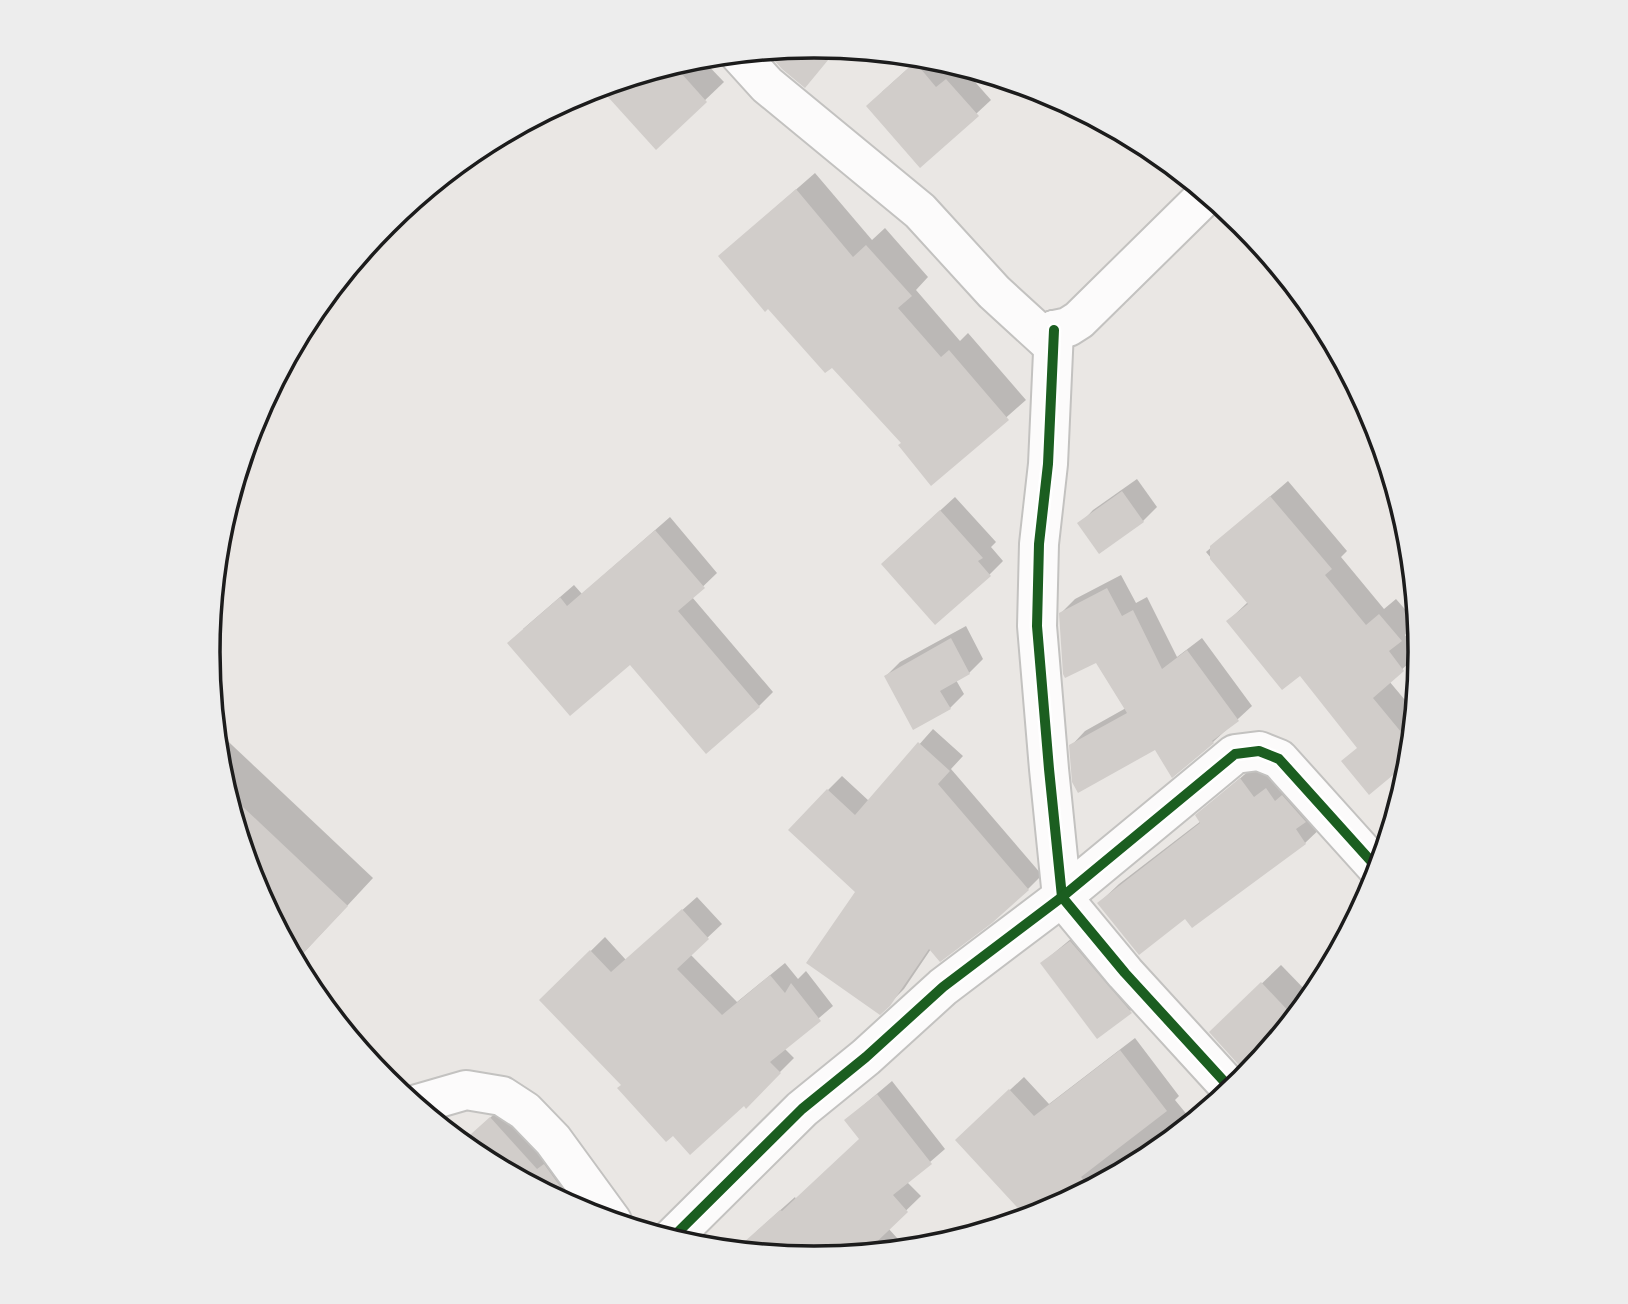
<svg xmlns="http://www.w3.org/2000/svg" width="1628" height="1304" font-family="Montserrat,sans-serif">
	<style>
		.shadow { fill: #0003 }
		.building { fill: #d1cdca }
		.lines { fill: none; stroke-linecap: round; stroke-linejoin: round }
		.minor-casing { stroke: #c3c2c0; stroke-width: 42 }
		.minor { stroke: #fcfbfb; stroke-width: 38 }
		.cycleway-casing { stroke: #fff; stroke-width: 15 }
		.cycleway { stroke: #1b5e20; stroke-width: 10 }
		.rim { fill: none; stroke: #1c1c1c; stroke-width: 3.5 }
	</style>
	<rect width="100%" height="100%" fill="#eae7e4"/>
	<!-- shadow -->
	<g class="shadow">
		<path d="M 922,56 L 961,66 L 991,100 L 920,166 L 882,92 Z"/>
		<path d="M 700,57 L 724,82 L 656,147 L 600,86 Z"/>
		<path d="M 815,173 L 872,240 L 885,228 L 928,277 L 916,290 L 960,341 L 968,333 L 1026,400 L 932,483 L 903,443 L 832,365 L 720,256 Z"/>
		<path d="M 1137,479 L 1157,507 L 1143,521 L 1080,524 L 1093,510 Z"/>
		<path d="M 1288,481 L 1347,551 L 1341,557 L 1384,609 L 1396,599 L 1417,623 L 1405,635 L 1420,653 L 1389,681 L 1415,712 L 1410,758 L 1358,747 L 1301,674 L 1228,621 L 1248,602 L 1206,552 Z"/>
		<path d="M 955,497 L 996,542 L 991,547 L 1003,561 L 989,575 L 897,550 Z"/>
		<path d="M 670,517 L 717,573 L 692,597 L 773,692 L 759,706 L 523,629 L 574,585 L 582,594 Z"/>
		<path d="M 1121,575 L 1136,603 L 1147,597 L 1177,657 L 1202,638 L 1252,706 L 1213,742 L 1071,746 L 1085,731 L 1126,708 L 1097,660 L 1061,613 L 1075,599 Z"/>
		<path d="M 966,626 L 983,659 L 969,673 L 956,680 L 964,694 L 950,708 L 886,676 L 900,662 Z"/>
		<path d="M 215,729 L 373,878 L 295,962 L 254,884 L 219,770 Z"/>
		<path d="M 933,729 L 963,756 L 951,769 L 1042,875 L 1028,889 L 931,949 L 904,989 L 889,1004 L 828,790 L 842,776 L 869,801 Z"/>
		<path d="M 1260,761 L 1325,824 L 1305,843 L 1192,926 L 1185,917 L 1099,903 L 1119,884 L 1201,821 L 1197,816 Z"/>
		<path d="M 697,897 L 722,924 L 690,954 L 737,1002 L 785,963 L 798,979 L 806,971 L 833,1006 L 784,1048 L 794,1058 L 746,1106 L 623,1085 L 541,1000 L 605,937 L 626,960 Z"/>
		<path d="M 1084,928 L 1144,997 L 1130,1011 L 1042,963 Z"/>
		<path d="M 1281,965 L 1312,997 L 1248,1075 L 1230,1014 Z"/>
		<path d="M 1135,1038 L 1179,1096 L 1175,1100 L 1193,1122 L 1151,1157 L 1046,1212 L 1030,1217 L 1013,1197 L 971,1126 L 1024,1077 L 1049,1104 Z"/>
		<path d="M 892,1081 L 945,1149 L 907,1182 L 921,1196 L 888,1228 L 907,1249 L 814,1258 L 750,1252 L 757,1231 L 795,1197 L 796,1199 L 861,1139 L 846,1120 Z"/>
		<path d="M 505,1104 L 591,1197 L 578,1210 L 477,1156 L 462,1144 Z"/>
	</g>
	<!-- building -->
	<g class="building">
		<path d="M 811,46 L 838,48 L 805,88 L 782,69 L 765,50 Z"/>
		<path d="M 915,62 L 936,87 L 946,79 L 979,116 L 920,168 L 866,106 Z"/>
		<path d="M 673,64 L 707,102 L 656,150 L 599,87 Z"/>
		<path d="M 796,189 L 853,257 L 866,245 L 912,296 L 898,308 L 941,357 L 949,350 L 1009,420 L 931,486 L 898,445 L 901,443 L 832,368 L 825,373 L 768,309 L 765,312 L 718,256 Z"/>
		<path d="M 1122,491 L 1144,522 L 1099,554 L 1077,523 Z"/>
		<path d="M 1270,496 L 1332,569 L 1325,575 L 1366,625 L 1379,614 L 1402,641 L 1389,651 L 1404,671 L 1373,698 L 1411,744 L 1410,761 L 1369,795 L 1341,761 L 1357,748 L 1300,676 L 1282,690 L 1226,621 L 1248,604 L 1210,559 L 1210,546 Z"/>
		<path d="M 940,510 L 983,558 L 978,561 L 991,576 L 935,625 L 881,564 Z"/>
		<path d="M 655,530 L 705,588 L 678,611 L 760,707 L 706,754 L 630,665 L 570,716 L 507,643 L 560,597 L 567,606 Z"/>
		<path d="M 1107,588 L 1122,616 L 1133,610 L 1162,669 L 1187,650 L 1239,721 L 1212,741 L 1214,743 L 1172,778 L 1155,750 L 1078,793 L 1072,782 L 1069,745 L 1127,713 L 1096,663 L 1065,678 L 1063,674 L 1059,613 Z"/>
		<path d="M 951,638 L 970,674 L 940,691 L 951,709 L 913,730 L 884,676 Z"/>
		<path d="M 918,742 L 950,771 L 938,784 L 1029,890 L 992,923 L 940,962 L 929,949 L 890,1006 L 880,1015 L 806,963 L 855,892 L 788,830 L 827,789 L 855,815 Z"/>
		<path d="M 1240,778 L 1254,797 L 1266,788 L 1275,801 L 1282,795 L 1306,822 L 1296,829 L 1306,844 L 1192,928 L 1185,919 L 1139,955 L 1097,903 L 1200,823 L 1195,815 Z"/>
		<path d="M 225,790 L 348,906 L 295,962 L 254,884 Z"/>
		<path d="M 682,909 L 709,939 L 677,969 L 722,1015 L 770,975 L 785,993 L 791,983 L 821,1021 L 770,1062 L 781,1073 L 746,1109 L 744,1106 L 690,1155 L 673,1136 L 666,1142 L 617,1088 L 621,1085 L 539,1000 L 590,950 L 611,972 Z"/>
		<path d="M 1070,941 L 1132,1013 L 1097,1039 L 1040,963 Z"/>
		<path d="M 1261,982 L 1295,1018 L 1248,1075 L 1209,1032 Z"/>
		<path d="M 1120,1050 L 1167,1111 L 1081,1177 L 1091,1188 L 1046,1212 L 1027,1218 L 955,1140 L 1009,1089 L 1034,1116 Z"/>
		<path d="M 877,1094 L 932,1164 L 893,1195 L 908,1212 L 864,1254 L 814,1258 L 734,1251 L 780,1210 L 782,1211 L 859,1139 L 844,1120 Z"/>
		<path d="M 490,1117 L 537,1169 L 544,1164 L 577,1210 L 477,1156 L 461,1143 Z"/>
	</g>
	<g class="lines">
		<!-- minor casing -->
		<g class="minor-casing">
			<g id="minor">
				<path d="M 738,53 L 767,85 L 920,211 L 994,292 L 1053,346 L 1054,330"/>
				<path d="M 1054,330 L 1048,464 L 1039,544 L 1037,626 L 1049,769 L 1062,897 L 1125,973 L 1232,1090"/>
				<path d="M 1054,330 L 1068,327 L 1079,320 L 1207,194"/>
				<path d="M 414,1105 L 466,1090 L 502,1096 L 525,1111 L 553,1140 L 612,1221"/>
				<path d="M 671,1239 L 802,1109 L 866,1057 L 943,987 L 1062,897 L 1235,754 L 1259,751 L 1279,759 L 1379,870"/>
			</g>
		</g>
		<!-- minor -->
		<use href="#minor" class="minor"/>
		<!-- cycleway casing -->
		<g class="cycleway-casing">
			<g id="cycleway">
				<path d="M 1054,330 L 1048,464 L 1039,544 L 1037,626 L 1049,769 L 1062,897 L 1125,973 L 1232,1090"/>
				<path d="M 671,1239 L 802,1109 L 866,1057 L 943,987 L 1062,897 L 1235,754 L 1259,751 L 1279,759 L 1379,870"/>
			</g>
		</g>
		<!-- cycleway -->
		<use href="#cycleway" class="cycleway"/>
	</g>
	<!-- crop -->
	<path d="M0 0H1628V1304H0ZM220 652a594 594 0 1 1 1188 0a594 594 0 1 1-1188 0Z" fill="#ededed" fill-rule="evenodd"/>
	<path class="rim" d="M220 652a594 594 0 1 1 1188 0a594 594 0 1 1-1188 0Z"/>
</svg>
